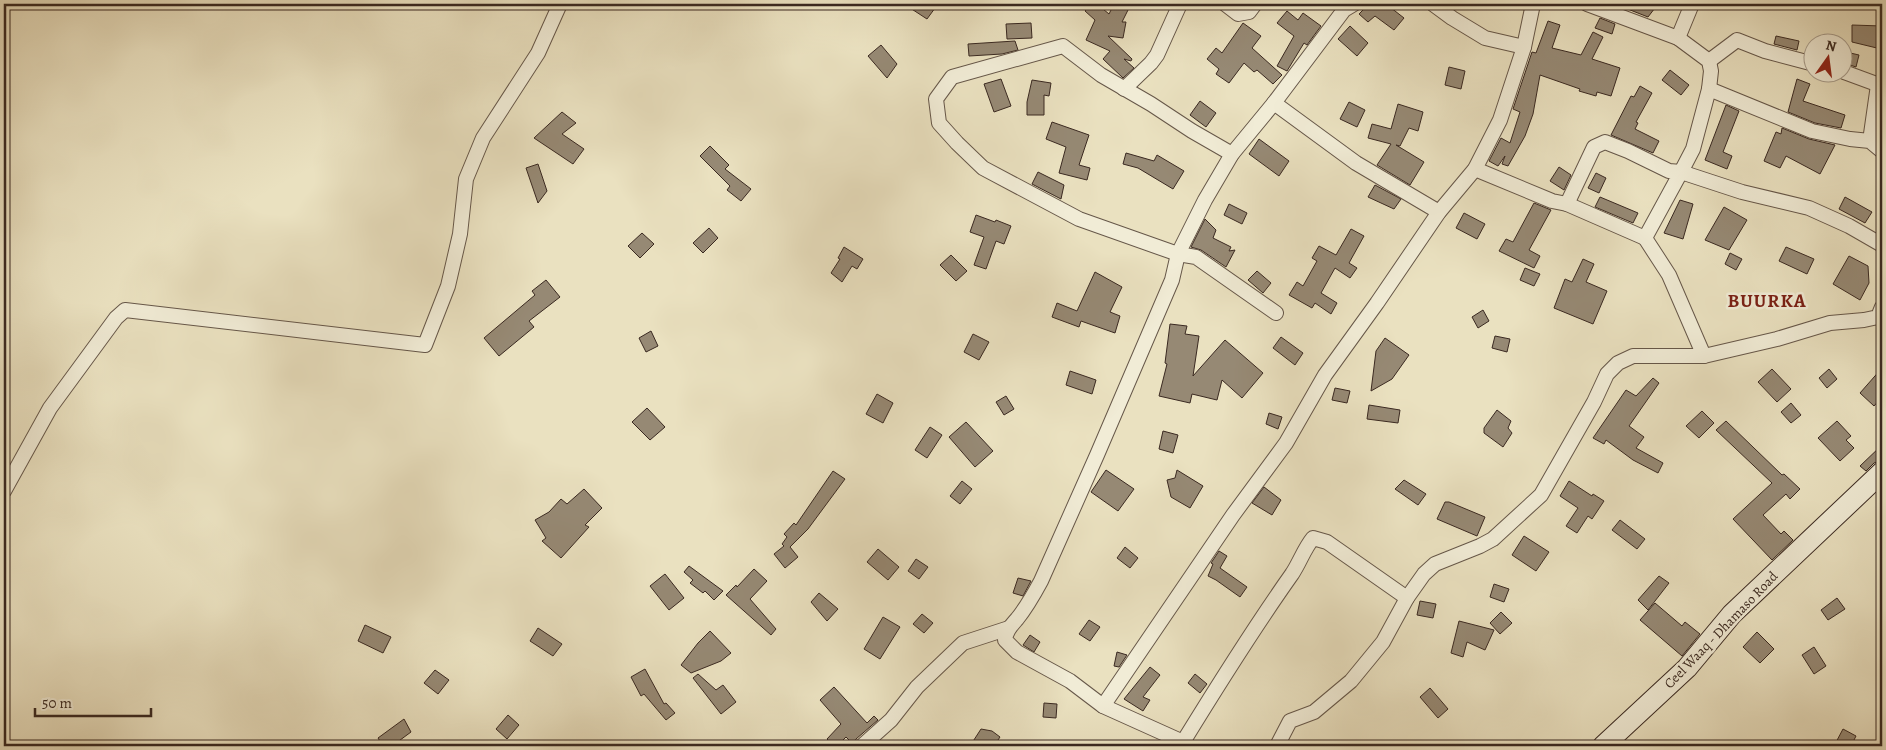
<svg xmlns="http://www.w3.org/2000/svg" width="1886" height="750" font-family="Alegreya,serif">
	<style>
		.building { fill: #968974; stroke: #3a2921 }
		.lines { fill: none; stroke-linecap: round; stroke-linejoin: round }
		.street-casing { stroke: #665749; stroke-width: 16 }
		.secondary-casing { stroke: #3a2921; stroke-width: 22 }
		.street { stroke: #f1ecd6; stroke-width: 14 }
		.secondary { stroke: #f1ecd6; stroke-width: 20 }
		.labels { text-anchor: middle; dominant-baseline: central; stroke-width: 5; stroke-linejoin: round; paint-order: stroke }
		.street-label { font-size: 14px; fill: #3a2921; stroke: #f1ecd6 }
		.district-label { font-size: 19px; font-weight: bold; letter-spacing: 1px; fill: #7a1f14; stroke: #f1ecd6 }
	</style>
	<rect width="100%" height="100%" fill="#eae1c0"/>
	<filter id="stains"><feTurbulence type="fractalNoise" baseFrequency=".004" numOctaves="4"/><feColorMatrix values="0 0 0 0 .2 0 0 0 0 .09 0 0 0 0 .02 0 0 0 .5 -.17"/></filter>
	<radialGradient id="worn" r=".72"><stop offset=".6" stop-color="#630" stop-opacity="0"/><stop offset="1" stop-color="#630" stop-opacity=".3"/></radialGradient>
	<!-- building -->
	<g class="building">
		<path d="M 904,4 L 938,4 L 927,19 Z"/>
		<path d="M 1091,4 L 1097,4 L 1109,14 L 1114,4 L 1131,4 L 1122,22 L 1126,22 L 1123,38 L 1108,36 L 1132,59 L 1131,61 L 1124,59 L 1134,68 L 1123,78 L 1103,59 L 1110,51 L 1086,40 L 1095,20 L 1085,11 Z"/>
		<path d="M 1369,4 L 1372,4 L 1377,9 L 1382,4 L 1386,4 L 1404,18 L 1394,30 L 1375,16 L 1368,22 L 1359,14 Z"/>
		<path d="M 1615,4 L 1658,4 L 1648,17 Z"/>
		<path d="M 1287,11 L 1298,20 L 1303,13 L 1321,26 L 1307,45 L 1304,43 L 1287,71 L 1277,66 L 1294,36 L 1277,23 Z"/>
		<path d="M 1600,18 L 1615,24 L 1612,34 L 1595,28 Z"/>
		<path d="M 1548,21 L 1560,25 L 1552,48 L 1581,55 L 1593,32 L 1603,37 L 1592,59 L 1620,68 L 1611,96 L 1597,92 L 1596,96 L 1579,91 L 1580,89 L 1540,75 L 1533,114 L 1525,136 L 1508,166 L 1502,164 L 1505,156 L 1498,166 L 1489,161 L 1501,138 L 1510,143 L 1520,112 L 1513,109 L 1532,52 L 1536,53 Z"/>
		<path d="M 1031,23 L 1032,38 L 1007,39 L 1006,24 Z"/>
		<path d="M 1243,23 L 1261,36 L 1252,48 L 1282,75 L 1273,84 L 1257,70 L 1254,72 L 1244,63 L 1229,83 L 1216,74 L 1219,69 L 1207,59 L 1216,48 L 1222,53 Z"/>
		<path d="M 1852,25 L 1882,26 L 1881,49 L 1852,42 Z"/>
		<path d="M 1350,26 L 1368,43 L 1357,56 L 1338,39 Z"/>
		<path d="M 1776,36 L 1799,41 L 1797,50 L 1774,44 Z"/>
		<path d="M 1015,41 L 1018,50 L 1002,54 L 969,56 L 968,44 Z"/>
		<path d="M 881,45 L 897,64 L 887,78 L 868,56 Z"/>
		<path d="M 1846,52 L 1859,55 L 1856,67 L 1844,63 Z"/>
		<path d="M 1449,67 L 1465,71 L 1461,89 L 1445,85 Z"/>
		<path d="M 1670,70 L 1689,85 L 1681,95 L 1662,80 Z"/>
		<path d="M 1001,79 L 1011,106 L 994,112 L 984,84 Z"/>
		<path d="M 1797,79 L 1810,84 L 1803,101 L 1845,115 L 1841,128 L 1815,123 L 1788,112 Z"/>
		<path d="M 1032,80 L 1051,83 L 1049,96 L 1044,95 L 1044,115 L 1027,115 L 1027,102 Z"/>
		<path d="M 1640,86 L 1652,93 L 1636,122 L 1638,123 L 1635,129 L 1659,141 L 1653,153 L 1611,135 L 1631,96 L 1634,97 Z"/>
		<path d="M 1200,101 L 1216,113 L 1206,127 L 1190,115 Z"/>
		<path d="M 1349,102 L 1365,110 L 1357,127 L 1340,119 Z"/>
		<path d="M 1398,104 L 1423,112 L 1418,131 L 1409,128 L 1400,146 L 1396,145 L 1424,162 L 1410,185 L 1377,165 L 1391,144 L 1368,138 L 1372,124 L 1391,129 Z"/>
		<path d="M 1726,105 L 1739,111 L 1723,152 L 1732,156 L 1727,169 L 1705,160 Z"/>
		<path d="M 562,112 L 576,123 L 562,134 L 584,149 L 573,164 L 534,138 Z"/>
		<path d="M 1052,122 L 1089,135 L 1079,165 L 1090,168 L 1087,180 L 1059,173 L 1066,147 L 1046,139 Z"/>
		<path d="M 1782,128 L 1809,139 L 1835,145 L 1820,174 L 1786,156 L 1780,168 L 1764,161 L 1776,132 L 1781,134 Z"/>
		<path d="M 1259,139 L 1289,161 L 1279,176 L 1249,154 Z"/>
		<path d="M 710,146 L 729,165 L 725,169 L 751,189 L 741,201 L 727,190 L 730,186 L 700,156 Z"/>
		<path d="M 1126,153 L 1154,161 L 1157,155 L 1184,171 L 1173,189 L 1138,168 L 1123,164 Z"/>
		<path d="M 538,164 L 547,191 L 538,203 L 526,168 Z"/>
		<path d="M 1559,167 L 1571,175 L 1564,190 L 1550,181 Z"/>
		<path d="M 1038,172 L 1064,185 L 1061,199 L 1032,184 Z"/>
		<path d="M 1596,173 L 1606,178 L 1599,193 L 1588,188 Z"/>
		<path d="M 1375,185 L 1401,199 L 1394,209 L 1368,197 Z"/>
		<path d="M 1600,197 L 1638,213 L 1633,223 L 1595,207 Z"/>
		<path d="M 1845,197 L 1872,212 L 1865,223 L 1839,209 Z"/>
		<path d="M 1680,200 L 1693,204 L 1683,239 L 1664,233 Z"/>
		<path d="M 1534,203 L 1551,210 L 1529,250 L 1540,256 L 1534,268 L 1499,251 L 1506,239 L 1513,242 Z"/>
		<path d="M 1229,204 L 1247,213 L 1242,224 L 1224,215 Z"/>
		<path d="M 1724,207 L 1747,220 L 1729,250 L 1705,240 Z"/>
		<path d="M 1464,213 L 1485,224 L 1477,239 L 1456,228 Z"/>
		<path d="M 976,215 L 995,222 L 996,220 L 1011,226 L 1004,244 L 996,241 L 986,269 L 974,265 L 984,237 L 970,232 Z"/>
		<path d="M 1205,219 L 1216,230 L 1213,238 L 1231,247 L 1229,251 L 1235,250 L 1226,267 L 1201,250 L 1191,247 Z"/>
		<path d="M 709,228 L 718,238 L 703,253 L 693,243 Z"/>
		<path d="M 1351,229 L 1364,236 L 1349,263 L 1357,268 L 1350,278 L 1335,268 L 1321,293 L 1337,303 L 1331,314 L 1315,303 L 1312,308 L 1289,295 L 1297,282 L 1303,286 L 1317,261 L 1312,258 L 1319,246 L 1336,255 Z"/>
		<path d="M 642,233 L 654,244 L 640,258 L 628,246 Z"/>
		<path d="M 844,247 L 863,259 L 857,269 L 852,266 L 842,282 L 831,273 L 840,259 L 838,258 Z"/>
		<path d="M 1786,247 L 1814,259 L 1807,274 L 1779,261 Z"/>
		<path d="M 1730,253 L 1742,259 L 1736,270 L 1725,264 Z"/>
		<path d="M 951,255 L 967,271 L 956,281 L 940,265 Z"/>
		<path d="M 1849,256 L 1868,266 L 1869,283 L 1860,300 L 1833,284 Z"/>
		<path d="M 1583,259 L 1594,264 L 1586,282 L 1607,291 L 1593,324 L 1554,308 L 1565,279 L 1572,282 Z"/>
		<path d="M 1525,268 L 1540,274 L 1534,286 L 1520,280 Z"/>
		<path d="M 1257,271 L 1271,283 L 1263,293 L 1248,280 Z"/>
		<path d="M 1095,272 L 1122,287 L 1110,312 L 1120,316 L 1115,333 L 1081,321 L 1079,327 L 1052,317 L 1057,303 L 1077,311 Z"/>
		<path d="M 546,280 L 560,297 L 529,321 L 534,327 L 499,356 L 484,338 L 535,295 L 532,291 Z"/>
		<path d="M 1483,310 L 1489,321 L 1478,328 L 1472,317 Z"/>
		<path d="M 1170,324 L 1187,326 L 1185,334 L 1199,336 L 1193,376 L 1225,340 L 1263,373 L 1242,398 L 1222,380 L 1217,400 L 1192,394 L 1190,403 L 1159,396 L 1167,364 L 1165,363 Z"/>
		<path d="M 651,331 L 658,346 L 646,352 L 639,338 Z"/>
		<path d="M 973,334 L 989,342 L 979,360 L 964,352 Z"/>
		<path d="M 1495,336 L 1510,339 L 1507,352 L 1492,348 Z"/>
		<path d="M 1281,337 L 1303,353 L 1295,365 L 1273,348 Z"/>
		<path d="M 1385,338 L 1409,355 L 1392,379 L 1371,391 L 1376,351 Z"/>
		<path d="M 1882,368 L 1882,397 L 1874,406 L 1860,393 Z"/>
		<path d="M 1772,369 L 1791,389 L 1777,402 L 1758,382 Z"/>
		<path d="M 1829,369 L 1837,379 L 1827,388 L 1819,378 Z"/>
		<path d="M 1070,371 L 1096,380 L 1092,394 L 1066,385 Z"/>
		<path d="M 1653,378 L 1659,383 L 1629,426 L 1644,437 L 1636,448 L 1663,463 L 1658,473 L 1633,460 L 1606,440 L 1604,444 L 1593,438 L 1626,390 L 1636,396 Z"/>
		<path d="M 1335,388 L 1350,391 L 1347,403 L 1332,400 Z"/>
		<path d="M 877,394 L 893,403 L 883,423 L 866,414 Z"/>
		<path d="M 1006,396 L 1014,409 L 1004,415 L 996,402 Z"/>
		<path d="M 1791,403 L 1801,415 L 1791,423 L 1781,412 Z"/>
		<path d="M 1369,405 L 1400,410 L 1398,423 L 1367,419 Z"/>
		<path d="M 647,408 L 665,427 L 650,440 L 632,422 Z"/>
		<path d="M 1497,410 L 1511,421 L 1508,428 L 1512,433 L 1503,447 L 1484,433 L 1484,428 Z"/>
		<path d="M 1702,411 L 1714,423 L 1699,438 L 1686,426 Z"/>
		<path d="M 1269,413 L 1282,417 L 1278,429 L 1266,424 Z"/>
		<path d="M 1726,421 L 1782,475 L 1784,474 L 1800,489 L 1790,499 L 1786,494 L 1763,515 L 1781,534 L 1784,531 L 1793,540 L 1772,560 L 1733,519 L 1772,483 L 1716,430 Z"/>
		<path d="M 1837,421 L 1851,436 L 1846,440 L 1854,448 L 1840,461 L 1818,438 Z"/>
		<path d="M 966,422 L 993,451 L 975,467 L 949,437 Z"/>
		<path d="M 930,427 L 942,435 L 927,458 L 915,450 Z"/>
		<path d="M 1163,431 L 1178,435 L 1173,453 L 1159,449 Z"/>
		<path d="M 1882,445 L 1882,460 L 1874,463 L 1866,471 L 1860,466 Z"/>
		<path d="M 1106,470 L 1134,489 L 1118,511 L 1091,492 Z"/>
		<path d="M 1177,470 L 1203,486 L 1190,508 L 1171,497 L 1167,480 L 1175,478 Z"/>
		<path d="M 833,471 L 845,479 L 808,529 L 790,547 L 798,557 L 785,568 L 774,554 L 784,546 L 782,544 L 787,537 L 784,534 L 794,523 L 796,525 Z"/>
		<path d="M 1404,480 L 1426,494 L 1418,505 L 1395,489 Z"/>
		<path d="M 962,481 L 972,489 L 960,504 L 950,496 Z"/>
		<path d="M 1569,481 L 1592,496 L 1593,494 L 1604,501 L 1592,519 L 1588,516 L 1577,533 L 1566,526 L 1578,508 L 1560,496 Z"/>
		<path d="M 1264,487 L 1281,500 L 1272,515 L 1252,503 Z"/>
		<path d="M 584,489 L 602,508 L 585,525 L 589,527 L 561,558 L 542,541 L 546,538 L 535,520 L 549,512 L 561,499 L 567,504 Z"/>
		<path d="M 1445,502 L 1449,502 L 1485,517 L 1477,536 L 1437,519 Z"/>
		<path d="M 1620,520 L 1645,539 L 1637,549 L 1612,530 Z"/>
		<path d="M 1524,536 L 1549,552 L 1536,571 L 1512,555 Z"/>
		<path d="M 1125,547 L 1138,558 L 1130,568 L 1117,558 Z"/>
		<path d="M 878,549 L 899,567 L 888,580 L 867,562 Z"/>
		<path d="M 1219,551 L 1227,556 L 1220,568 L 1247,587 L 1240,597 L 1216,580 L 1208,576 L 1213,564 L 1211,563 Z"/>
		<path d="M 916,559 L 928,567 L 919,579 L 908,571 Z"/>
		<path d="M 689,566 L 723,591 L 714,600 L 705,591 L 703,593 L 690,583 L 693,580 L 684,572 Z"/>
		<path d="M 754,569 L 767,581 L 750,599 L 776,629 L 771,635 L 726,595 L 736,585 L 737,587 Z"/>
		<path d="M 665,574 L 684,598 L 669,610 L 650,586 Z"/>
		<path d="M 1659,576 L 1669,583 L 1648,610 L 1638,600 Z"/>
		<path d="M 1018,578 L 1031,581 L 1023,596 L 1013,593 Z"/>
		<path d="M 1494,584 L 1509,589 L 1504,602 L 1490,597 Z"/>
		<path d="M 819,593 L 838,609 L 827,621 L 811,602 Z"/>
		<path d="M 1837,598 L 1845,609 L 1828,620 L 1821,610 Z"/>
		<path d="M 1420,601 L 1436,604 L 1433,618 L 1417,615 Z"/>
		<path d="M 1655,603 L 1682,626 L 1685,622 L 1700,634 L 1682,656 L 1640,620 Z"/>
		<path d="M 1501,612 L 1512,623 L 1500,634 L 1490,623 Z"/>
		<path d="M 922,614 L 933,623 L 924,633 L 913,624 Z"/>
		<path d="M 883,617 L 900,627 L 880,659 L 864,649 Z"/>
		<path d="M 1089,620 L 1100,627 L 1090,641 L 1079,634 Z"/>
		<path d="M 1459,621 L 1494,630 L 1485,650 L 1467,642 L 1463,657 L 1451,653 Z"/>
		<path d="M 365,625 L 391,637 L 383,653 L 358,641 Z"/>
		<path d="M 538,628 L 562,644 L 553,656 L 530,641 Z"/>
		<path d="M 710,631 L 731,653 L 721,661 L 691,673 L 681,665 L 698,643 Z"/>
		<path d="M 1757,632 L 1774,649 L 1760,663 L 1743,647 Z"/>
		<path d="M 1030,635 L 1040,642 L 1034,652 L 1023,645 Z"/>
		<path d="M 1814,647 L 1826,666 L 1814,674 L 1802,655 Z"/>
		<path d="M 1117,652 L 1127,655 L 1119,667 L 1114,666 Z"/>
		<path d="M 1150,667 L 1160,675 L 1143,697 L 1150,700 L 1143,711 L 1124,699 Z"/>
		<path d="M 645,669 L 664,704 L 666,703 L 675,713 L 666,720 L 644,694 L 641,696 L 631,677 Z"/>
		<path d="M 435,670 L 449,680 L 438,694 L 424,683 Z"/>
		<path d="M 698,674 L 716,690 L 723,685 L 736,702 L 721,714 L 693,678 Z"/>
		<path d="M 1195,674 L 1207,684 L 1200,693 L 1188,683 Z"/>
		<path d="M 834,687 L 867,723 L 874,716 L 878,720 L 856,739 L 854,745 L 846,737 L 837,746 L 834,746 L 827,739 L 841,724 L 820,700 Z"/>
		<path d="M 1430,688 L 1448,709 L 1438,718 L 1420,697 Z"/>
		<path d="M 1044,703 L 1057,704 L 1056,718 L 1043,717 Z"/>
		<path d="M 508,715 L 519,725 L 507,739 L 496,729 Z"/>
		<path d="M 404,719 L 411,732 L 392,746 L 383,746 L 378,738 Z"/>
		<path d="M 981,729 L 992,731 L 1000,737 L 994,746 L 970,746 Z"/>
		<path d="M 1843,729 L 1856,736 L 1851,746 L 1834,746 Z"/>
	</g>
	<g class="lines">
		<!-- street casing -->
		<g class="street-casing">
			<g id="street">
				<path d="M 1225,4 L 1238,14 L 1249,12 L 1255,4"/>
				<path d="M 1433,4 L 1452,18 L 1485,38 L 1524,47"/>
				<path d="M 1587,4 L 1678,38 L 1709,61 L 1711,71 L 1709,89 L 1693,149 L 1681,172 L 1742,192 L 1809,208 L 1849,226 L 1882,245"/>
				<path d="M 1678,38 L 1692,4"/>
				<path d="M 1709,61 L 1737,40 L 1765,51 L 1814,64"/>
				<path d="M 1844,72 L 1882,86"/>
				<path d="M 1124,89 L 1151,63 L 1157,55 L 1180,4"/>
				<path d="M 1709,89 L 1812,131 L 1850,139 L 1870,141 L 1882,151"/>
				<path d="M 1274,103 L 1356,163 L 1439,212"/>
				<path d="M 1870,141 L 1878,85"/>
				<path d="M 1232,154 L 1192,131 L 1151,104 L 1101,75 L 1063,46 L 952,77 L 936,99 L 939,123 L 957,143 L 983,168 L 1079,219 L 1178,254 L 1196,257 L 1276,313"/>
				<path d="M 1475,169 L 1552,201 L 1567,204 L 1594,147 L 1605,142 L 1628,151 L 1669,171 L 1681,172 L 1645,238 L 1669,275 L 1704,356"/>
				<path d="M 1567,204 L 1645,238"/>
				<path d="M 4,491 L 50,408 L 116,318 L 125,310 L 425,345 L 448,286 L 460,234 L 466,179 L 483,138 L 538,53 L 560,4"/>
				<path d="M 1103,706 L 1233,515 L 1286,443 L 1325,375 L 1377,303 L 1439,212 L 1475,169 L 1500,120 L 1524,47 L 1533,4"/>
				<path d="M 1183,742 C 1218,685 1253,629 1292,574 C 1300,562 1304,549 1313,538 L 1327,542 L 1407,598"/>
				<path d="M 862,746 L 891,720 L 917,687 L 963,643 L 1009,628"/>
				<path d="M 1187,746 L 1183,742 L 1103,706 L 1070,681 L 1017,652 L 1005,640 C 1006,631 1011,626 1017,619 C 1026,608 1034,594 1041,581 L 1097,455 L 1172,280 L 1178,254 L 1205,200 L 1232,154 L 1274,103 L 1344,10 L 1354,4"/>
				<path d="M 1277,746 L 1290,721 L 1314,712 L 1351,681 L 1383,642 L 1407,598 L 1424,574 L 1435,564 L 1480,546 L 1493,539 L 1541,495 L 1594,402 L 1607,374 L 1618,363 L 1633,356 L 1704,356 L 1777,339 L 1830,323 L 1864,320 L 1878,317 L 1882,307"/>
			</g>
		</g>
		<!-- secondary casing -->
		<g class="secondary-casing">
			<path id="secondary" d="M 1603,746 L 1687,668 L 1732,614 L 1882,472"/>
		</g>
		<!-- street -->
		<use href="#street" class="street"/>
		<!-- secondary -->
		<use href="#secondary" class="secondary"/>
	</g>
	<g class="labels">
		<!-- street labels -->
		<g class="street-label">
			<text transform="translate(1721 630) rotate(-46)">Ceel Waaq - Dhamaso Road</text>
		</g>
		<!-- district labels -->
		<g class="district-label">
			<text x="1767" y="301">BUURKA</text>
		</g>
	</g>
	<!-- margin -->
	<rect width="1886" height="750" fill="none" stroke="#eae1c0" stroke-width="20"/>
	<rect x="5" y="5" width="1876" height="740" fill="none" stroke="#3a2921" stroke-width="2.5"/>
	<rect x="10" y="10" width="1866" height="730" fill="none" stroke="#3a2921"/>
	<!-- north arrow -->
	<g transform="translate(1828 58) rotate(14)"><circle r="24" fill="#f1ecd6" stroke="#a89e8e"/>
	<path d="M0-4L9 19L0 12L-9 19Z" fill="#8f2418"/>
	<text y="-8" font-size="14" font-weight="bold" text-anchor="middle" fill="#3a2921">N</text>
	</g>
	<!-- scale -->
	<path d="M35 708v8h116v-8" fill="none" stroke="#3a2921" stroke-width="2.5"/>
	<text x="42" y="708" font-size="15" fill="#3a2921" stroke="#f1ecd6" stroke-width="4" paint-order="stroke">50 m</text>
	<rect width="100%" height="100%" filter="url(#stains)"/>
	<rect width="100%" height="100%" fill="url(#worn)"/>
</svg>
